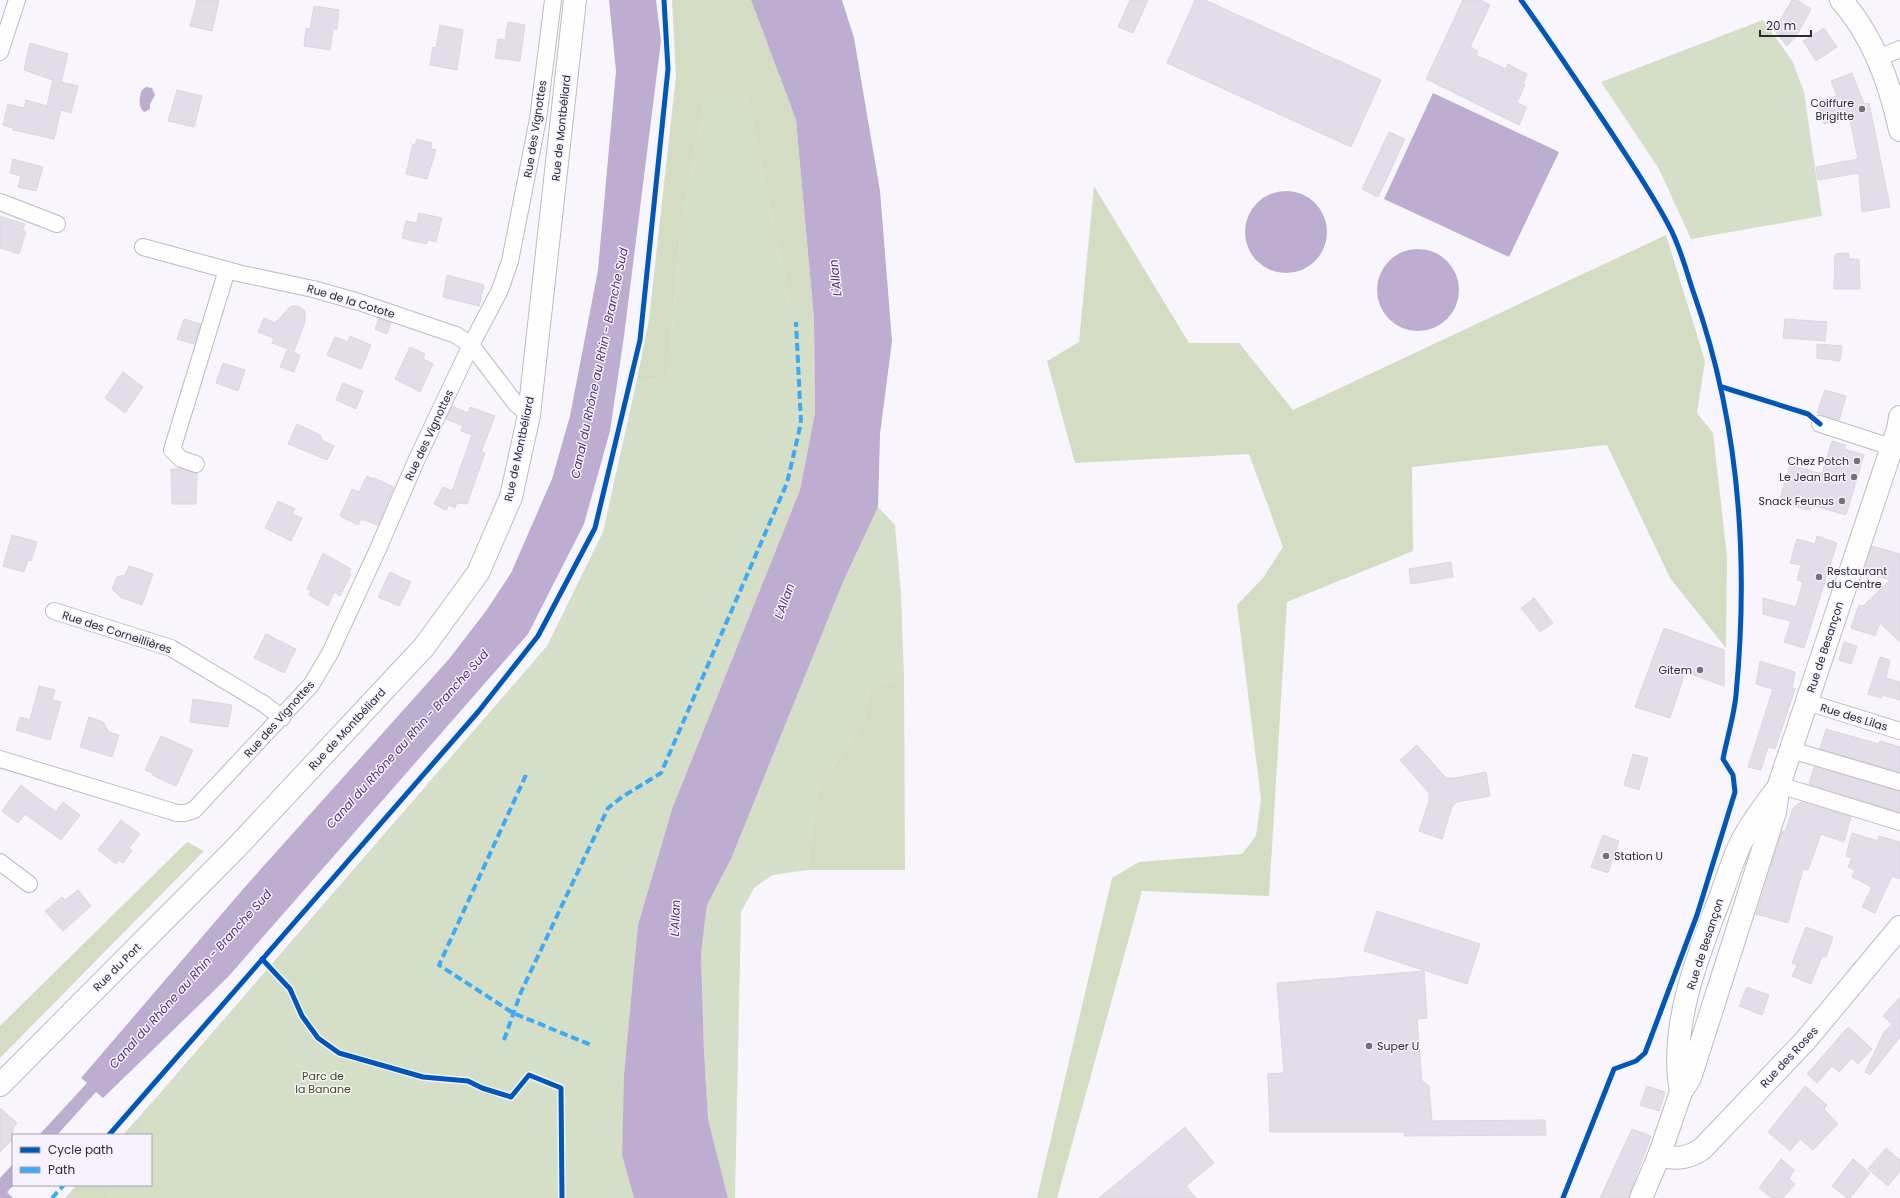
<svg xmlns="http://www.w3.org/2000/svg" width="1900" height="1198" font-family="Poppins,sans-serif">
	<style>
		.green { fill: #d5dec6 }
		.forest { fill: #d4ddc3 }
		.water { fill: #bcadd1 }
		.building { fill: #e2dde9; stroke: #dad7de }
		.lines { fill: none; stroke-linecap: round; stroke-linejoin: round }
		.street-casing { stroke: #bebbc2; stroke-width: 18 }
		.secondary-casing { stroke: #bebbc2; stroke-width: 24 }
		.street { stroke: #fefeff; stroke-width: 16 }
		.secondary { stroke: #fefeff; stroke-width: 22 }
		.quiet { stroke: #3fa9f5; stroke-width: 4; stroke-dasharray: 8 4; stroke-linecap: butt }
		.cycleway-casing { stroke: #f7f2ff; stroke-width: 8 }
		.cycleway { stroke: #0057b8; stroke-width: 5 }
		.poi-dot { fill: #737078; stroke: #f7f2ff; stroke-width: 1.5 }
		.labels { text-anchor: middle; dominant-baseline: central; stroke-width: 3; stroke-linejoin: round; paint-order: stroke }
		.poi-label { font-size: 11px; fill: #2c2931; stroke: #f7f2ff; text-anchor: end }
		.street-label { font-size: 11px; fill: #2c2931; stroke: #f7f2ff }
		.park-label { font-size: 11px; fill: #3d4e16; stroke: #f7f2ff }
		.water-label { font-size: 12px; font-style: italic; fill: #503472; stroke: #f7f2ff }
	</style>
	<rect width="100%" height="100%" fill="#f8f5fc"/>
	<!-- green -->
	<g class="green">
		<path d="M 1763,20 L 1793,62 L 1804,92 L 1822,216 L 1691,239 L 1659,169 L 1601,82 Z"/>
		<path d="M 706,95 L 747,95 L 790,304 L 814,319 L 815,413 L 800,490 L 672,809 L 638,925 L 622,1155 L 634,1198 L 106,1198 L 114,1185 L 151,1185 L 151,1135 L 138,1135 L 154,1100 L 547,646 L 603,532 L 636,384 L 668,376 L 681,225 Z"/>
		<path d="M 878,507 L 895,525 L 901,594 L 904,677 L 870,688 L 863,725 L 818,788 L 807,870 L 772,875 L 754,888 L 741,912 L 735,1198 L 728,1198 L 708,1119 L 704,1051 L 701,953 L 707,905 L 731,859 L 843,582 Z"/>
	</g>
	<!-- forest -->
	<g class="forest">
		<path d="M 672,0 L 751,0 L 796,120 L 814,319 L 790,304 L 747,95 L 706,95 L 681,225 L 668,376 L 636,384 L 649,320 L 676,76 Z"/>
		<path d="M 1094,186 L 1189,343 L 1239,343 L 1293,410 L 1666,235 L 1705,361 L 1697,413 L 1713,433 L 1727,557 L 1726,648 L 1670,578 L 1607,445 L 1412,467 L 1413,551 L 1287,602 L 1269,896 L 1142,891 L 1057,1198 L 1037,1198 L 1112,878 L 1139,862 L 1242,854 L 1256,836 L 1261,799 L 1237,605 L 1263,578 L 1283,547 L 1249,454 L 1075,463 L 1047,361 L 1079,342 Z"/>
		<path d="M 904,677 L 905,870 L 807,870 L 818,788 L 863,725 L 870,688 Z"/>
		<path d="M 187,842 L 204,851 L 0,1058 L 0,1026 Z"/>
		<path d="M 154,1100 L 138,1135 L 123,1135 Z"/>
		<path d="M 77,1185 L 114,1185 L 106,1198 L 65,1198 Z"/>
	</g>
	<!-- water -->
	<g class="water">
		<path d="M 609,0 L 656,0 L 661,41 L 624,336 L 610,431 L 584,524 L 528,634 L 228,977 L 103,1098 L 96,1092 L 57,1135 L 39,1135 L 87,1083 L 81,1078 L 244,888 L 449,659 L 486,611 L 511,573 L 552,479 L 570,416 L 598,270 L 616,71 Z"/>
		<path d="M 751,0 L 842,0 L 854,38 L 880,191 L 892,341 L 880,434 L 878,507 L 843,582 L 731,859 L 707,905 L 701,953 L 704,1051 L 708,1119 L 728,1198 L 634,1198 L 622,1155 L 624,1076 L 638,925 L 672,809 L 800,490 L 815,413 L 814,319 L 796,120 Z"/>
		<path d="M 146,87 L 152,88 L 155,95 L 150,104 L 150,109 L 144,112 C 138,107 139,97 142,90 Z"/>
		<path d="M 1433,93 L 1559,152 L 1509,257 L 1384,199 Z"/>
		<circle cx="1286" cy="232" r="41"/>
		<circle cx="1418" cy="290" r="41"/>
		<path d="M 13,1164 L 14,1185 L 7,1192 L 13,1198 L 0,1198 L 0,1178 Z"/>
	</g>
	<!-- building -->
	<g class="building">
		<path d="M 197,0 L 219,0 L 212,31 L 190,26 Z"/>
		<path d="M 1130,0 L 1148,0 L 1133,33 L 1118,27 Z"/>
		<path d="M 1195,0 L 1205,0 L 1381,80 L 1351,147 L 1167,63 Z"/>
		<path d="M 1463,0 L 1481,0 L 1490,5 L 1470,47 L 1478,51 L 1476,55 L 1506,69 L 1508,64 L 1527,74 L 1523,84 L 1525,85 L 1517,103 L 1527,107 L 1519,125 L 1426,79 Z"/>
		<path d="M 1792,0 L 1797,0 L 1811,9 L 1796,37 L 1787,46 L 1774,30 Z"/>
		<path d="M 314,6 L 339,10 L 337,29 L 333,29 L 330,50 L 304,46 L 306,28 L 310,29 Z"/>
		<path d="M 508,22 L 525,25 L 520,61 L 495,58 L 498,39 L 505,40 Z"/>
		<path d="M 440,25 L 463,30 L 457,70 L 430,65 L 433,47 L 436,48 Z"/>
		<path d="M 1824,28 L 1837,47 L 1816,61 L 1803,41 Z"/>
		<path d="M 30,43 L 68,54 L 61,82 L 78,86 L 71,113 L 61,110 L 54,139 L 13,130 L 13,128 L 3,125 L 8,104 L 24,108 L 26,100 L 47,106 L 53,80 L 24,70 Z"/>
		<path d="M 1852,73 L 1864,104 L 1869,103 L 1890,207 L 1862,212 L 1859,173 L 1818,180 L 1816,167 L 1858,159 L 1850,120 L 1846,121 L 1844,117 L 1824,124 L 1816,101 L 1837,96 L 1831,81 Z"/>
		<path d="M 177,90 L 202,96 L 194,127 L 168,121 Z"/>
		<path d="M 1389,132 L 1405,139 L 1378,197 L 1362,189 Z"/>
		<path d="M 417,139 L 432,143 L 431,149 L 436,150 L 427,179 L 406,174 L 413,144 L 415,145 Z"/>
		<path d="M 13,159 L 43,167 L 36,191 L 18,187 L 21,176 L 10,173 Z"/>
		<path d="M 419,213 L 442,218 L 436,242 L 428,240 L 426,244 L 402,238 L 406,221 L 417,223 Z"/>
		<path d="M 0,216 L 25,224 L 22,231 L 26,232 L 19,254 L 0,248 Z"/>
		<path d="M 1849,253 L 1849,259 L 1859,259 L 1860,289 L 1834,289 L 1835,254 Z"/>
		<path d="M 447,275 L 484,285 L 479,306 L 443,297 Z"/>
		<path d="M 291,306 L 298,306 L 305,311 L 305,322 L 294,351 L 272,343 L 274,338 L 258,332 L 264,318 L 275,323 Z"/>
		<path d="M 184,319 L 201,324 L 194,344 L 177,339 Z"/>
		<path d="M 379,319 L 391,323 L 387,334 L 375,329 Z"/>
		<path d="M 1785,319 L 1827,322 L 1825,341 L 1783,338 Z"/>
		<path d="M 350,336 L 371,345 L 361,369 L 327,355 L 335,337 L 348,342 Z"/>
		<path d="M 1817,344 L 1842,346 L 1840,361 L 1817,358 Z"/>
		<path d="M 410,347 L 425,354 L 423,359 L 433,364 L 420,392 L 395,379 Z"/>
		<path d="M 287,350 L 300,355 L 294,372 L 280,367 Z"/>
		<path d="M 223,363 L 245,370 L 238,391 L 216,383 Z"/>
		<path d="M 123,372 L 143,387 L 125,413 L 105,398 Z"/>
		<path d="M 343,383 L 363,391 L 356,409 L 336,400 Z"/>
		<path d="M 1825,390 L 1846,396 L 1839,420 L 1817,413 Z"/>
		<path d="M 452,406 L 468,413 L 470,407 L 495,416 L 481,452 L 485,453 L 467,504 L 457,503 L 455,508 L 449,505 L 446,510 L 434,504 L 443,487 L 452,491 L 472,435 L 461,431 L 463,426 L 446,419 Z"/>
		<path d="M 297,424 L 320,435 L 323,441 L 334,446 L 327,460 L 288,444 Z"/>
		<path d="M 1832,441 L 1846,445 L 1844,449 L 1864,455 L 1846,515 L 1811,505 L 1809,510 L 1779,502 L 1790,465 L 1822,474 Z"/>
		<path d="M 171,469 L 182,469 L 197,473 L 196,504 L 172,504 Z"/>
		<path d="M 367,476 L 373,479 L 374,478 L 394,487 L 378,525 L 361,519 L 358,525 L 340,516 L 352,489 L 359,492 Z"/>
		<path d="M 278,501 L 295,509 L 292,514 L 302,518 L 291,541 L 265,528 Z"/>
		<path d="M 12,535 L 37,542 L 31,561 L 28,560 L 24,572 L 3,566 Z"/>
		<path d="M 1817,536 L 1837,543 L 1804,648 L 1784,642 L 1791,621 L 1763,614 L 1763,598 L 1796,607 L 1803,582 L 1797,580 L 1801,565 L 1790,563 L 1797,539 L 1815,544 Z"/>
		<path d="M 1872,546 L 1900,554 L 1900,642 L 1880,623 L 1875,636 L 1851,628 L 1859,605 L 1863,606 L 1890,580 L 1864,572 Z"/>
		<path d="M 323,553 L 351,569 L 349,573 L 351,574 L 340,596 L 334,592 L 328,606 L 309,595 L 311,591 L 307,589 Z"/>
		<path d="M 1451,562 L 1453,577 L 1411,584 L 1409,569 Z"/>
		<path d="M 129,566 L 153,574 L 142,605 L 120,597 L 112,589 L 117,577 L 125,575 Z"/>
		<path d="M 390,572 L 411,582 L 399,606 L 378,597 Z"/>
		<path d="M 1534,598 L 1553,623 L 1540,632 L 1521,608 Z"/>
		<path d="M 1664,628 L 1724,650 L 1724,686 L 1685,672 L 1670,718 L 1635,707 Z"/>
		<path d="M 266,634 L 296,649 L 284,673 L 254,658 Z"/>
		<path d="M 1844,642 L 1857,646 L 1851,664 L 1839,660 Z"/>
		<path d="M 1880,657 L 1890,660 L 1886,678 L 1900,682 L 1900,700 L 1882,695 L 1881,698 L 1868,694 Z"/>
		<path d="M 1760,661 L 1795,672 L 1792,688 L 1795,689 L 1775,749 L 1768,747 L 1761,770 L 1748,767 L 1773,689 L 1756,684 Z"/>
		<path d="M 39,686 L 55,690 L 52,700 L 61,702 L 50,740 L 16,730 L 20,717 L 30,720 Z"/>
		<path d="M 193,699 L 232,705 L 228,727 L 190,722 Z"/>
		<path d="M 89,717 L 103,722 L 109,732 L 119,735 L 112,757 L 80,747 Z"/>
		<path d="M 1826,729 L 1879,744 L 1880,741 L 1900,747 L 1900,772 L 1820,749 Z"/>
		<path d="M 161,736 L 193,750 L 176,786 L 152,775 L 153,773 L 145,770 Z"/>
		<path d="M 1417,745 L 1446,778 L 1456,778 L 1486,772 L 1490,796 L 1457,802 L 1452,807 L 1442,839 L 1419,831 L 1429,801 L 1429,793 L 1400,760 Z"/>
		<path d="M 1633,754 L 1648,758 L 1639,790 L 1624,785 Z"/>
		<path d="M 1814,767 L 1900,791 L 1900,812 L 1809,784 Z"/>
		<path d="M 21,785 L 56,812 L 63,802 L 80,815 L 61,840 L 25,814 L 18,823 L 2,811 Z"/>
		<path d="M 1801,802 L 1851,817 L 1844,842 L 1821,834 L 1808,870 L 1803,869 L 1788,923 L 1756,914 L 1782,831 L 1785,832 L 1793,808 Z"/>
		<path d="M 121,820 L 140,834 L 129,848 L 132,851 L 123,863 L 119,860 L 116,864 L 98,850 Z"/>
		<path d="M 1852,833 L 1878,841 L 1879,836 L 1900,842 L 1900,879 L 1892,876 L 1875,913 L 1862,907 L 1872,887 L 1852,877 L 1855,870 L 1848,867 L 1852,858 L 1846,856 Z"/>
		<path d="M 1603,835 L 1619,841 L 1608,873 L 1591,867 Z"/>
		<path d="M 78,890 L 91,906 L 63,931 L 45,911 L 62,897 L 65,900 Z"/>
		<path d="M 1377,911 L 1480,944 L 1467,984 L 1364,951 Z"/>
		<path d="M 1806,927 L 1833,937 L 1826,957 L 1822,956 L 1811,984 L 1792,976 L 1797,965 L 1792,963 Z"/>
		<path d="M 1424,971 L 1427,1018 L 1417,1019 L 1422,1081 L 1429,1086 L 1432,1121 L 1545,1120 L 1546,1135 L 1404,1136 L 1404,1132 L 1270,1132 L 1268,1074 L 1284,1073 L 1277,983 Z"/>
		<path d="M 1747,987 L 1769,995 L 1762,1015 L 1739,1006 Z"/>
		<path d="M 1900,997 L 1900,1037 L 1870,1075 L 1865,1072 L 1884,1032 L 1892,1024 L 1883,1016 Z"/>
		<path d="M 1848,1027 L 1872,1049 L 1858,1064 L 1852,1058 L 1839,1072 L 1832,1066 L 1817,1083 L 1807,1074 Z"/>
		<path d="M 1647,1086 L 1665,1092 L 1659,1111 L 1640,1105 Z"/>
		<path d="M 1805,1086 L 1827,1105 L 1824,1109 L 1838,1124 L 1813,1150 L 1800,1139 L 1790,1151 L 1768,1132 Z"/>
		<path d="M 0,1108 L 17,1123 L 13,1128 L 13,1139 L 0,1152 Z"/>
		<path d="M 1185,1127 L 1214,1163 L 1186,1186 L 1196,1198 L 1099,1198 Z"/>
		<path d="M 1632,1129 L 1651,1136 L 1628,1198 L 1600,1198 Z"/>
		<path d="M 1886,1148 L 1900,1160 L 1900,1171 L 1888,1186 L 1868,1169 Z"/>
		<path d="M 1781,1159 L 1794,1170 L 1789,1179 L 1795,1184 L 1783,1198 L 1772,1198 L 1759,1188 Z"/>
		<path d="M 1853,1159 L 1870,1173 L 1850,1198 L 1847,1198 L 1832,1186 Z"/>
	</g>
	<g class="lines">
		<!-- street casing -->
		<g class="street-casing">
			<g id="street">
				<path d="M 0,52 L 17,0"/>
				<path d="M 1878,58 L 1900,49"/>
				<path d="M 0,202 L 57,224"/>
				<path d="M 143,247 L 238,273 L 313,289 L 359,302 L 456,335 L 471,345 L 516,404 L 529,415"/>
				<path d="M 1820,424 L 1891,447"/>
				<path d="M 196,464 L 181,459 L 172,450 L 227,270"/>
				<path d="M 54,611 L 171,648 L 264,704 L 282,718"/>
				<path d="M 1807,702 L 1900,731"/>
				<path d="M 1791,750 L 1900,782"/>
				<path d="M 0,759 L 177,813 L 185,813 L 194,810 L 311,685 L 330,653 L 378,549 L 416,461 L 471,345 L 500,290 L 510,261 L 538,119 L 553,0"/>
				<path d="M 1779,785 L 1900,822"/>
				<path d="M 0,862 L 29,884"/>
			</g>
		</g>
		<!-- secondary casing -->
		<g class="secondary-casing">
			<g id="secondary">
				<path d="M 1841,0 C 1873,36 1890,83 1900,130"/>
				<path d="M 0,1085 L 235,849 L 424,647 L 478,573 L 511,497 L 529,415 L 575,0"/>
				<path d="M 1681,1092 C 1669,1028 1697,957 1720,898 C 1726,882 1731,865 1738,849 C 1747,829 1761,810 1774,793"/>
				<path d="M 1659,1156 C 1677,1159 1687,1159 1702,1149 L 1805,1041 L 1900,927"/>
				<path d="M 1641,1198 L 1659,1156 L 1681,1092 L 1690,1078 L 1775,812 L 1779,785 L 1898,429 L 1900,417"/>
			</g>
		</g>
		<!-- street -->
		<use href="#street" class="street"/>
		<!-- secondary -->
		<use href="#secondary" class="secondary"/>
		<!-- quiet -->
		<g class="quiet">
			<path d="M 526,775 L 439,965 L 513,1013 L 591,1045"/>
			<path d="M 504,1040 L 521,992 L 608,808 L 622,797 L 661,773 L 787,483 L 801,423 L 796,322"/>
			<path d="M 52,1198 L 64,1185"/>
		</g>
		<!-- cycleway casing -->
		<g class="cycleway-casing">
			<g id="cycleway">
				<path d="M 1521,0 C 1552,43 1581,87 1611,132 C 1631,163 1652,193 1669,226 C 1680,246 1686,270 1693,291 C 1739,420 1749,559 1736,695 C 1734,716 1727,738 1723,759 L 1733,775 L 1735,792 L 1697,915 L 1645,1053 L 1636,1061 L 1614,1069 L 1563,1198"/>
				<path d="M 1722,387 L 1808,414 L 1820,424"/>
				<path d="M 262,959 L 290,989 L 302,1016 L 318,1038 L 339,1053 L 423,1077 L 468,1081 L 482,1088 L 511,1097 L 529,1075 L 561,1088 L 562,1198"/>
				<path d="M 109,1135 L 478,712 L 538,636 L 595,528 L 640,340 L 668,69 L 664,0"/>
			</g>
		</g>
		<!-- cycleway -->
		<use href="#cycleway" class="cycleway"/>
	</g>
	<!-- markers -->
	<g class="poi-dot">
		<circle cx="1862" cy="109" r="4"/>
		<circle cx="1857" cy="461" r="4"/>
		<circle cx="1854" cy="477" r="4"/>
		<circle cx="1842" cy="501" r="4"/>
		<circle cx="1819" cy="577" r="4"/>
		<circle cx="1700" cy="670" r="4"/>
		<circle cx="1606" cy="856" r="4"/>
		<circle cx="1369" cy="1046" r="4"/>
	</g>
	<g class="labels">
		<!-- poi labels -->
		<g class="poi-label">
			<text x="1854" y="103">Coiffure<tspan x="1854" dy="13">Brigitte</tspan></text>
			<text x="1849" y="461">Chez Potch</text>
			<text x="1846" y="477">Le Jean Bart</text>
			<text x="1834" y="501">Snack Feunus</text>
			<text x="1827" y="571" text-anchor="start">Restaurant<tspan x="1827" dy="13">du Centre</tspan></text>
			<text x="1692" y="670">Gitem</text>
			<text x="1614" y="856" text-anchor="start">Station U</text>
			<text x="1377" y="1046" text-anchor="start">Super U</text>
		</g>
		<!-- street labels -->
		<g class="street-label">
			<text transform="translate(561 128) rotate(-84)">Rue de Montbéliard</text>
			<text transform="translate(535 129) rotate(-81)">Rue des Vignottes</text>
			<text transform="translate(351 301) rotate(17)">Rue de la Cotote</text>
			<text transform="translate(429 435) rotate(-65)">Rue des Vignottes</text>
			<text transform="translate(519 449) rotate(-78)">Rue de Montbéliard</text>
			<text transform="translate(117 632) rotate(18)">Rue des Corneillières</text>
			<text transform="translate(1825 647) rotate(-72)">Rue de Besançon</text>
			<text transform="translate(1854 717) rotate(17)">Rue des Lilas</text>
			<text transform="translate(279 719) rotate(-48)">Rue des Vignottes</text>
			<text transform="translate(347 729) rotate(-47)">Rue de Montbéliard</text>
			<text transform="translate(1705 944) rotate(-72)">Rue de Besançon</text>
			<text transform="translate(117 967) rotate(-45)">Rue du Port</text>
			<text transform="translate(1789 1057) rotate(-47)">Rue des Roses</text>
		</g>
		<!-- park labels -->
		<g class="park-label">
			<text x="323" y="1076">Parc de<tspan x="323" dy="13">la Banane</tspan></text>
		</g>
		<!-- water labels -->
		<g class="water-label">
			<text transform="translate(835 278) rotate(-96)">L'Allan</text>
			<text transform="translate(599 363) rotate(-78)">Canal du Rhône au Rhin - Branche Sud</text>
			<text transform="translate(784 601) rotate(-70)">L'Allan</text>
			<text transform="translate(407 739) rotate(-48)">Canal du Rhône au Rhin - Branche Sud</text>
			<text transform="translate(675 918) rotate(-88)">L'Allan</text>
			<text transform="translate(190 979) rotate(-48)">Canal du Rhône au Rhin - Branche Sud</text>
		</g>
	</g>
	<!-- legend -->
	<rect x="12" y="1134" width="140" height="52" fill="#f7f2ff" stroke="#a6a2ad"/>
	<rect x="20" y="1147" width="20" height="6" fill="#0057b8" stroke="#a6a2ad"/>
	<text x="48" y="1154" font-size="12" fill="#2c2931">Cycle path</text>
	<rect x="20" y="1167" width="20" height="6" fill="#3fa9f5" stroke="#a6a2ad"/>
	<text x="48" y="1174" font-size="12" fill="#2c2931">Path</text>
	<!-- scale -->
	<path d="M1760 30v6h51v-6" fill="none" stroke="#2c2931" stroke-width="2"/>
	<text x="1766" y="30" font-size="12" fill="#2c2931" stroke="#f7f2ff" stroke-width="3" paint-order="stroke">20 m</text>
</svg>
